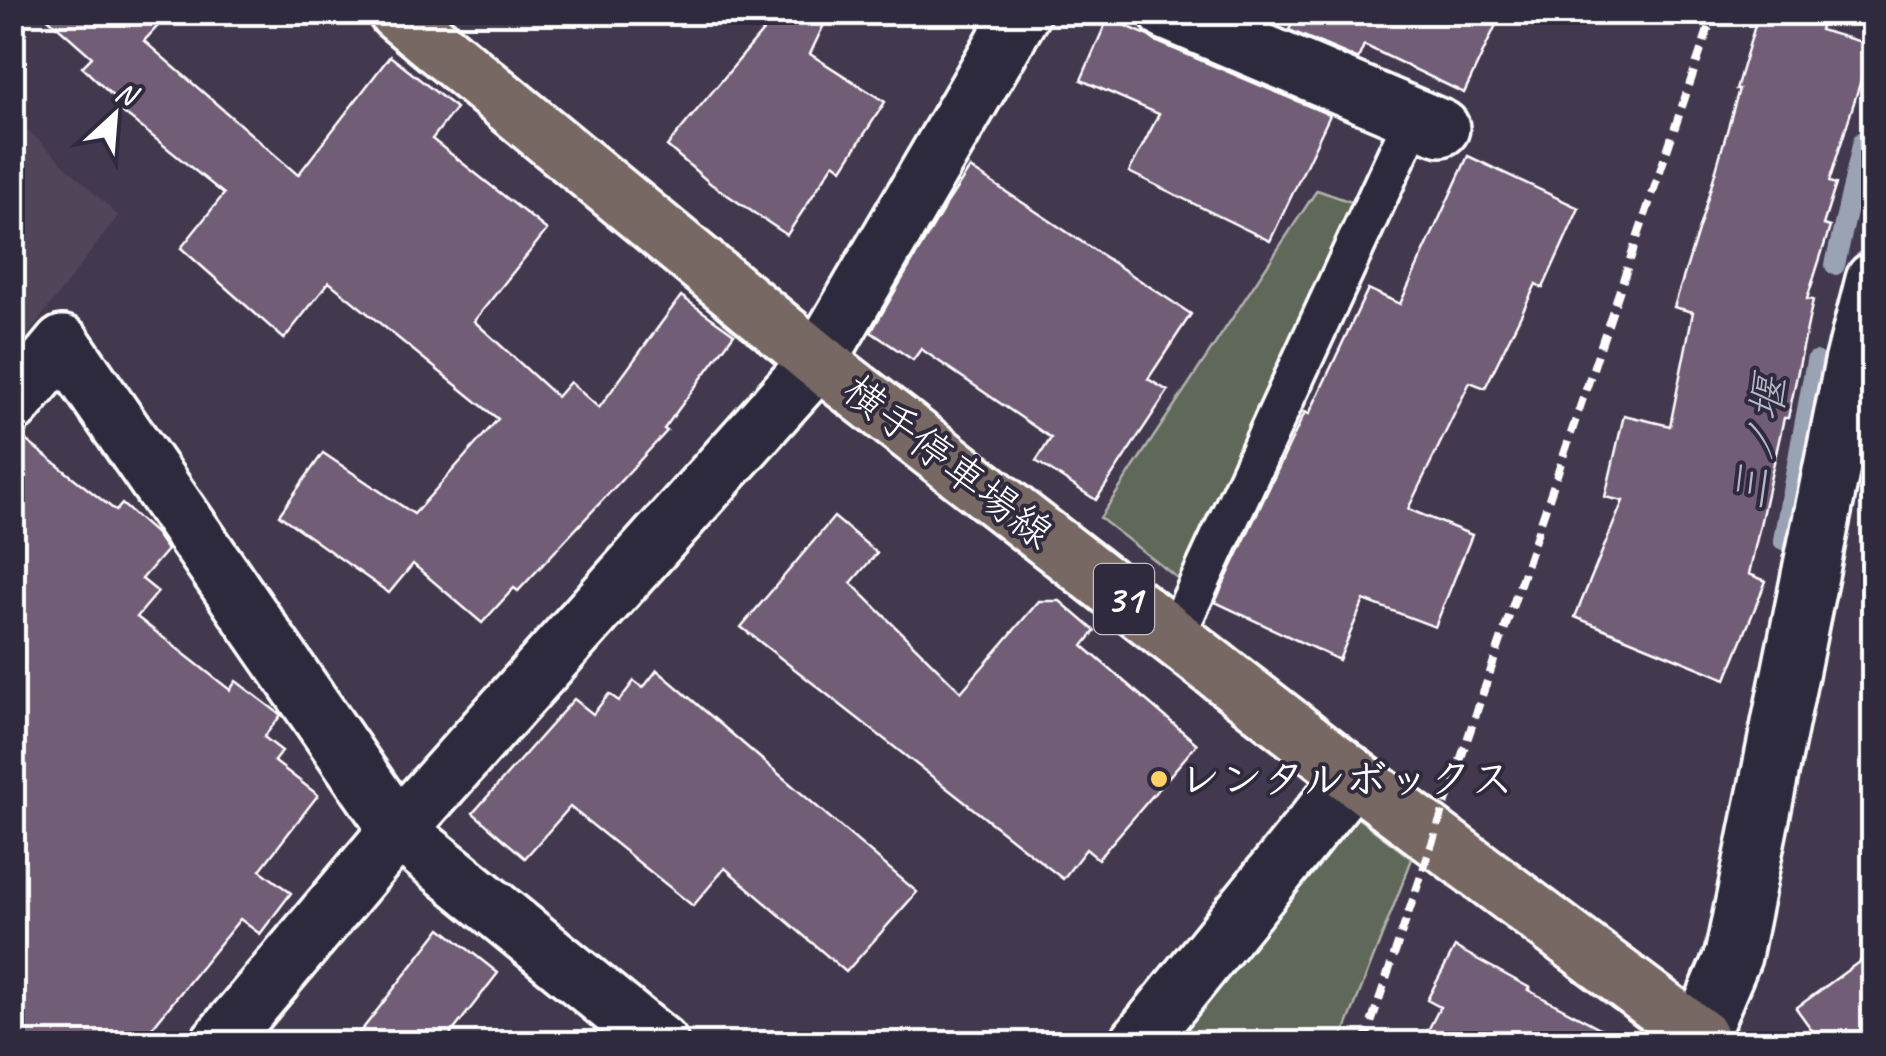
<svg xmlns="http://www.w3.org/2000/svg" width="1886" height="1056" font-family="Caveat,'Klee One',sans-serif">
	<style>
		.built { fill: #51445a }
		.green { fill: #61675a; stroke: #b0b3ac; stroke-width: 2.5 }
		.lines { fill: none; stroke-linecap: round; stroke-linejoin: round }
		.stream { stroke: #9aa3b3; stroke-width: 20 }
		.building { fill: #715d75; stroke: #fff; stroke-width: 2.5 }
		.service-casing { stroke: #fff; stroke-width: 45 }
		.minor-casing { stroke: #fff; stroke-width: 62 }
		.primary-casing { stroke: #fff; stroke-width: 62 }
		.service { stroke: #2f2a3d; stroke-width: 38 }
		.minor { stroke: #2f2a3d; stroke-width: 55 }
		.primary { stroke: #776864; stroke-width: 55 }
		.rail { stroke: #fff; stroke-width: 8; stroke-dasharray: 15 8; stroke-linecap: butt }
		.poi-dot { fill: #ffd166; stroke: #2f2a3d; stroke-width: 4 }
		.labels { text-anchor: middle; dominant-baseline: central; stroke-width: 8; stroke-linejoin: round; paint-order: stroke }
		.shield { fill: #2f2a3d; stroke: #c1bfc5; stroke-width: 2.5 }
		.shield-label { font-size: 40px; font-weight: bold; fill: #fff }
		.street-label { font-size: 42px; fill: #fff; stroke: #2f2a3d }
		.poi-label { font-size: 42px; font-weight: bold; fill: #fff; stroke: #2f2a3d; text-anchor: start }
		.water-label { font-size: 45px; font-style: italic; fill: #b3bac6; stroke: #2f2a3d }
	</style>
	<rect width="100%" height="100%" fill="#43394e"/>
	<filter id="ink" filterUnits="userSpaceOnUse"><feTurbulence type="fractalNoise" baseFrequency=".01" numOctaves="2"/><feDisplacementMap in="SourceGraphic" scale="20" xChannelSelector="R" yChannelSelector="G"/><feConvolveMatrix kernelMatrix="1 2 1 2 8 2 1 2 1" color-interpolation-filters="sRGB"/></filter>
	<g filter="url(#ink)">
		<!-- built -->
		<path class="built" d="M 13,116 L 118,216 L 13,354 L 12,354 Z"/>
		<!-- green -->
		<g class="green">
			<path d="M 1317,190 L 1360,205 L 1185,584 L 1100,518 Z"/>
			<path d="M 1347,810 L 1412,859 L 1340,1043 L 1165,1044 Z"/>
		</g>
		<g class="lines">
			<!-- stream -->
			<g class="stream">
				<path d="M 1835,265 L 1863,141"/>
				<path d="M 1783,540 L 1816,361"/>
			</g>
		</g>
		<!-- building -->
		<g class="building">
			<path d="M 41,12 L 171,12 L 144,41 L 298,175 L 390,56 L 456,108 L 432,139 L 547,230 L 474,321 L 557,397 L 570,382 L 599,408 L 681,296 L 734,334 L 664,429 L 667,431 L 518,591 L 514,588 L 482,623 L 413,564 L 389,593 L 279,515 L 323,453 L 414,514 L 498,419 L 329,282 L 284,339 L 181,248 L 224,194 L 116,107 L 120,103 L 82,67 L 92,57 Z"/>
			<path d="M 779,12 L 830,12 L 810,54 L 885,102 L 842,169 L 834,163 L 787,235 L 711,184 L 667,146 Z"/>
			<path d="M 1294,12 L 1502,12 L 1464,93 L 1364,45 L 1358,59 L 1289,30 L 1296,14 Z"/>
			<path d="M 1759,12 L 1825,12 L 1820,30 L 1872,45 L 1829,182 L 1836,184 L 1823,225 L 1830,227 L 1807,299 L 1813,300 L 1788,418 L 1784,418 L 1749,574 L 1766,581 L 1726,679 L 1575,617 L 1623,501 L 1605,497 L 1624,415 L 1670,426 L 1693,312 L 1674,307 L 1703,215 L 1739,89 L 1736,89 Z"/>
			<path d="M 1108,18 L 1147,35 L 1155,41 L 1330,115 L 1270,241 L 1129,172 L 1159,114 L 1081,80 Z"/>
			<path d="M 1468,156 L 1579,208 L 1543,288 L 1536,284 L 1485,388 L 1470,382 L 1408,509 L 1472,535 L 1435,627 L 1364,600 L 1339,660 L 1215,602 L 1305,412 L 1309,414 L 1368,289 L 1400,304 Z"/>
			<path d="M 970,168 L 1191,314 L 1148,379 L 1168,391 L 1096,500 L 1036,461 L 1051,438 L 921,349 L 913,360 L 871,332 L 945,206 Z"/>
			<path d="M 12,435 L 19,435 L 116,511 L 122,504 L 155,533 L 167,550 L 142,579 L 158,592 L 137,617 L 230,690 L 236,681 L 281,715 L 264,737 L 282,751 L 274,761 L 318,795 L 260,870 L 291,893 L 260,934 L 240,919 L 139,1044 L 12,1044 Z"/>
			<path d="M 834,517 L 877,553 L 851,583 L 961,692 L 1039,601 L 1060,601 L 1095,631 L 1083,646 L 1197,744 L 1098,859 L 1086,849 L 1063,879 L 741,627 Z"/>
			<path d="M 657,670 L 917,892 L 846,972 L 725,868 L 693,906 L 570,807 L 525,858 L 473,813 L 574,699 L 593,714 L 609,694 L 619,701 L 634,681 L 643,688 Z"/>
			<path d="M 441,928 L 498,973 L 443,1044 L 351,1044 Z"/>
			<path d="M 1455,947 L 1530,988 L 1528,990 L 1630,1044 L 1421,1044 L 1440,1007 L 1427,1000 Z"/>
			<path d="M 1874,951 L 1874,1044 L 1822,1044 L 1796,1008 Z"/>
		</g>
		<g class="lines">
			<!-- service casing -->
			<g class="service-casing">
				<path id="service" d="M 1174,638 L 1415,116"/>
			</g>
			<!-- minor casing -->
			<g class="minor-casing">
				<g id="minor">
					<path d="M 1167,12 L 1441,128"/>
					<path d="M 12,405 L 63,344 L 398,830 L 660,1044"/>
					<path d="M 1699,1036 L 1733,956 L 1853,363 L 1874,280"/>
					<path d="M 218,1044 L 398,830 L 818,361 L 1022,12"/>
					<path d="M 1137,1044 L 1353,776"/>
				</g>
			</g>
			<!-- primary casing -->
			<g class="primary-casing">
				<path id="primary" d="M 396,12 L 818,361 L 1353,776 L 1699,1036 L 1697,1044"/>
			</g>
			<!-- service -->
			<use href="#service" class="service"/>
			<!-- minor -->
			<use href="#minor" class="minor"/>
			<!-- primary -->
			<use href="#primary" class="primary"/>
			<!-- rail -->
			<path class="rail" d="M 1364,1044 L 1714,12"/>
		</g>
	</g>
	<!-- markers -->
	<circle class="poi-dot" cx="1159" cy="779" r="10"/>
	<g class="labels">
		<!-- shield labels -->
		<rect class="shield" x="1094" y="564" width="60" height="70" rx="8"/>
		<g class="shield-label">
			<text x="1124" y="599">31</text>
		</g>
		<!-- street labels -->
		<g class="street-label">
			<text transform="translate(948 462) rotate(38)">横手停車場線</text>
		</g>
		<!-- poi labels -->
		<g class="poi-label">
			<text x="1179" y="779">レンタルボックス</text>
		</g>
		<!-- water labels -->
		<g class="water-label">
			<text transform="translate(1760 443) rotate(-80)">三ノ堰</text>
		</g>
	</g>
	<!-- margin -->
	<rect width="1886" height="1056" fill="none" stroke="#2f2a3d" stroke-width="50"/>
	<rect x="25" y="25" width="1836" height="1006" fill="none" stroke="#fff" stroke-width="4" filter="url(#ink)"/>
	<!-- north arrow -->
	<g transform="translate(115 115) rotate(26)" stroke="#2f2a3d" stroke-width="8" paint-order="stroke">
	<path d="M0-8L18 38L0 25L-18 38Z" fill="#ffffff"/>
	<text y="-15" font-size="28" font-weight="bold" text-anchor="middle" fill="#ffffff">N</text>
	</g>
</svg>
